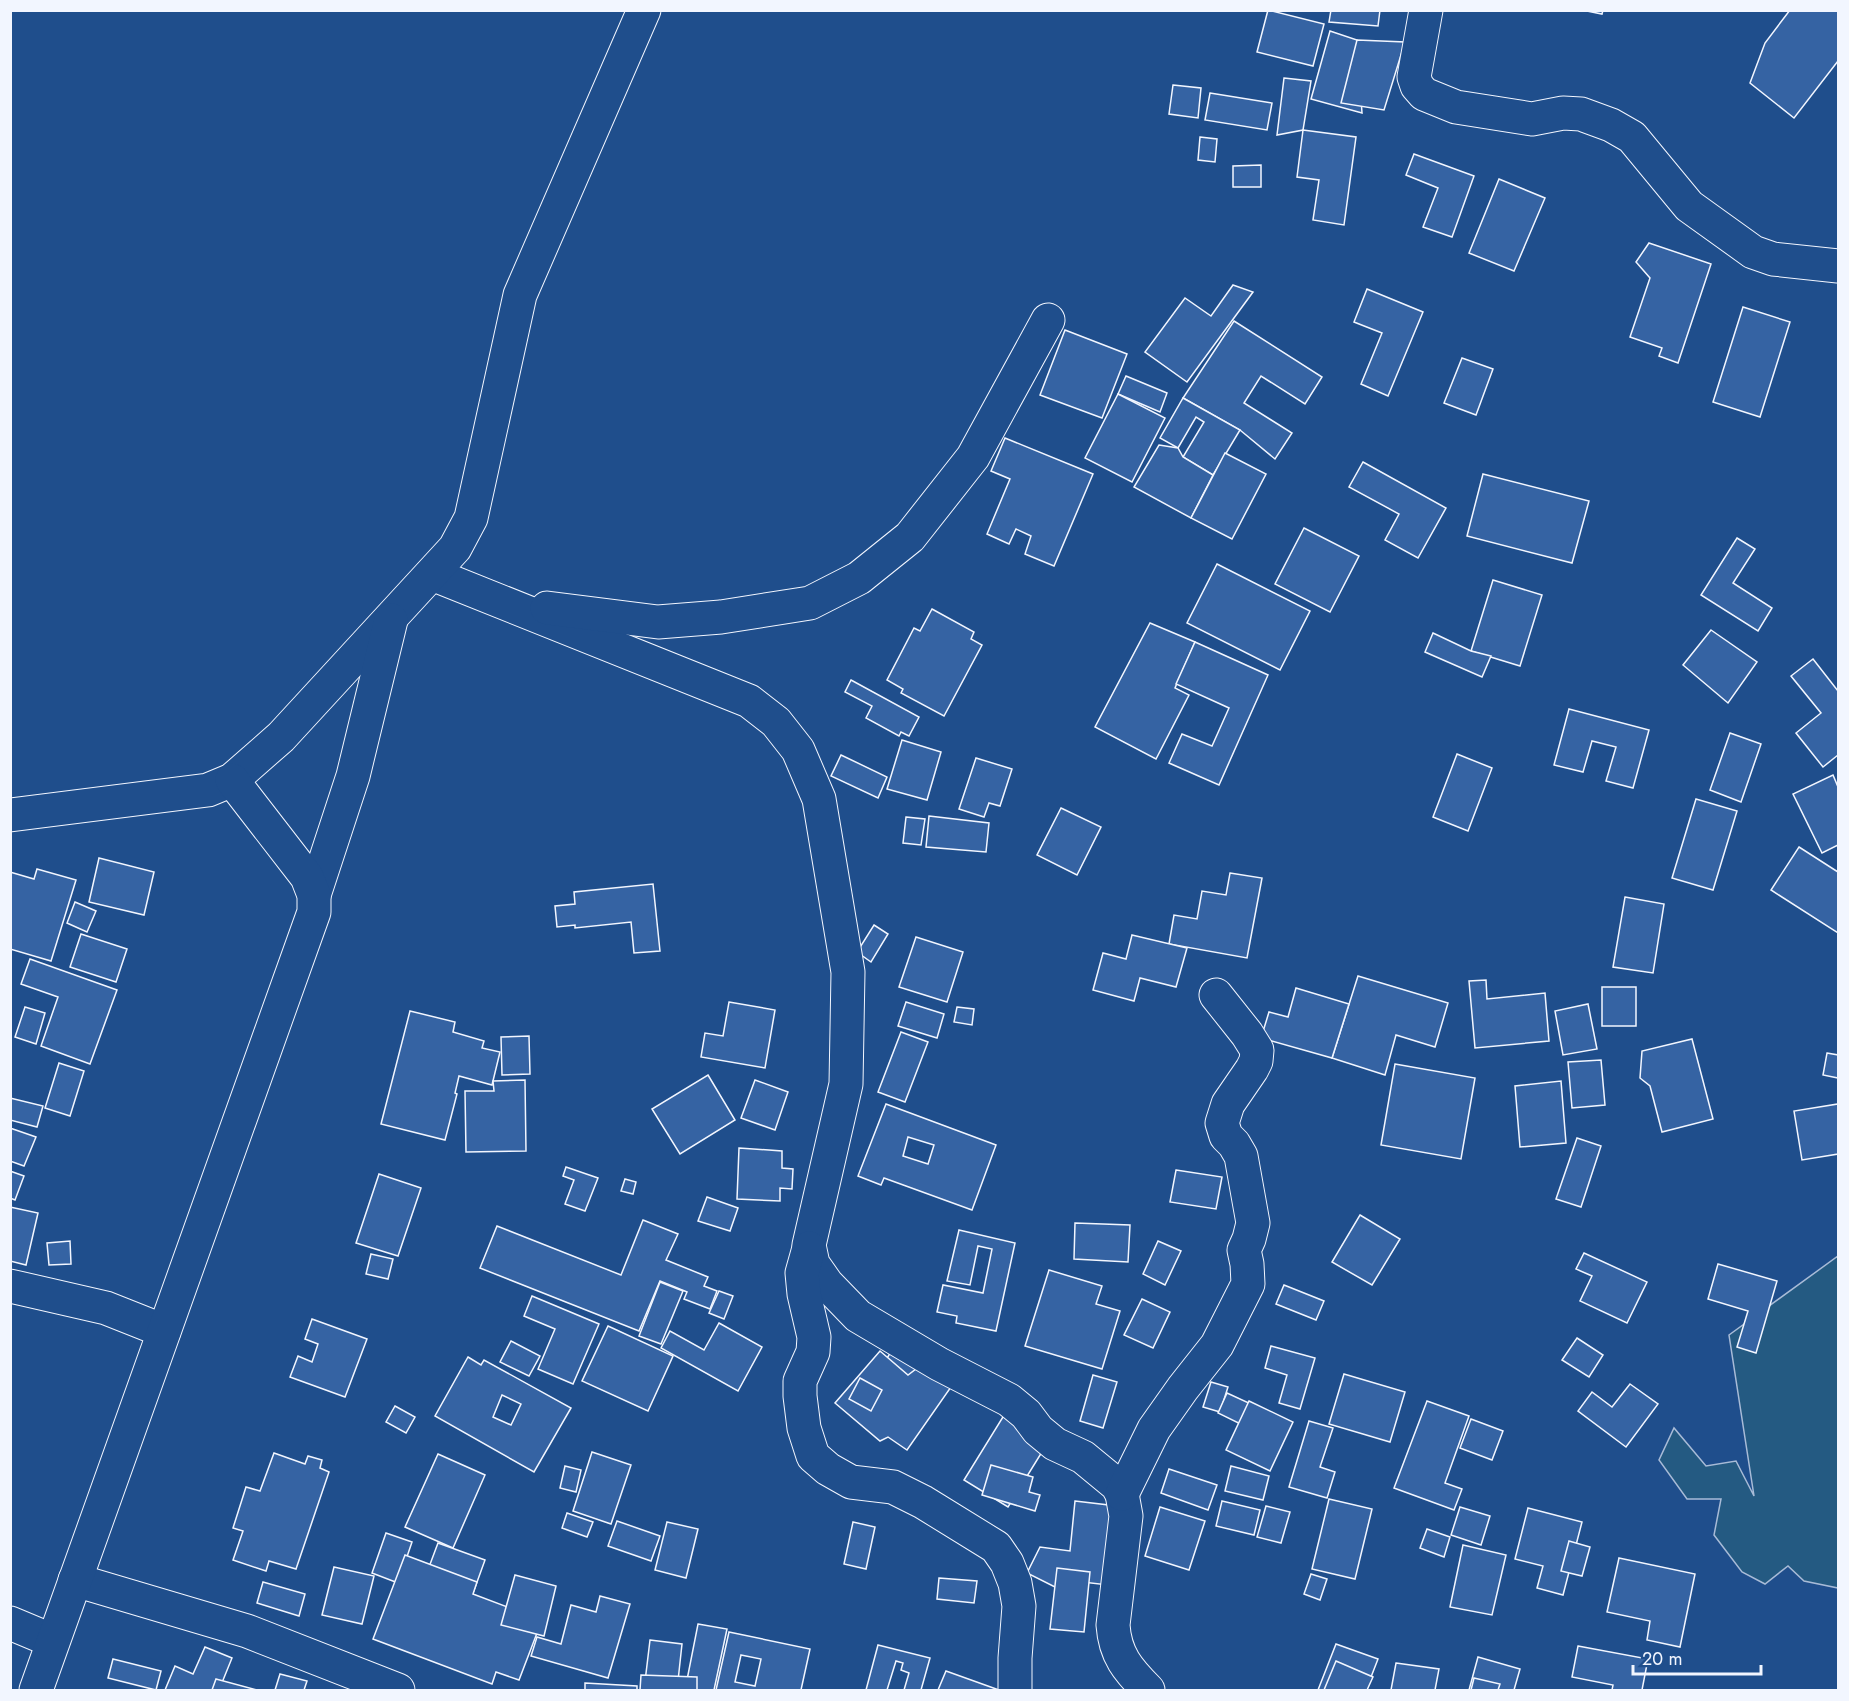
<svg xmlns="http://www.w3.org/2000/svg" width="1849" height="1701" font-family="Jost,sans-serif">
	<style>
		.green { fill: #245a82; stroke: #a8bbd7; stroke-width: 1.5 }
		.building { fill: #3563a3; stroke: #f2f6ff; stroke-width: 1.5; fill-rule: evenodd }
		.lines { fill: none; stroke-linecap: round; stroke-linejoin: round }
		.minor-casing { stroke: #f2f6ff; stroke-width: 35 }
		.minor { stroke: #1f4e8c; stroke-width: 33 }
	</style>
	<rect width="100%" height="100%" fill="#1f4e8c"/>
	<!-- green -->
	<path class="green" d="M 1838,1256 L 1838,1588 L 1804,1581 L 1788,1566 L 1765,1584 L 1742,1572 L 1714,1535 L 1721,1499 L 1687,1499 L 1659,1460 L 1674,1428 L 1706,1466 L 1736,1461 L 1754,1496 L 1729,1335 Z"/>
	<!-- building -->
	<g class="building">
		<path d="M 1268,10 L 1324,24 L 1313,66 L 1257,52 Z"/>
		<path d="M 1331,10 L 1380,10 L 1378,26 L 1329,22 Z"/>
		<path d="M 1582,10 L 1603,10 L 1602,14 Z"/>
		<path d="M 1790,10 L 1838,10 L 1838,61 L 1794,118 L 1750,83 L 1765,43 Z"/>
		<path d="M 1330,31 L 1357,40 L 1362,113 L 1311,99 Z"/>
		<path d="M 1357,40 L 1405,42 L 1384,110 L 1341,103 Z"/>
		<path d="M 1284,78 L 1311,81 L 1303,130 L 1277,135 Z"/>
		<path d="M 1173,85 L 1201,88 L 1198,118 L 1169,114 Z"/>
		<path d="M 1210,93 L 1272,103 L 1267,130 L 1205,120 Z"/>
		<path d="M 1303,130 L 1356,137 L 1344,225 L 1313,220 L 1319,180 L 1297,177 Z"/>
		<path d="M 1200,137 L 1217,139 L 1215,162 L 1198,160 Z"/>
		<path d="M 1414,154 L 1474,176 L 1452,237 L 1423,227 L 1438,188 L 1406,175 Z"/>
		<path d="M 1261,165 L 1261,187 L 1233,187 L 1233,166 Z"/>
		<path d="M 1499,179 L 1545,198 L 1514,271 L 1469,253 Z"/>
		<path d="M 1649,243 L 1711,264 L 1678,363 L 1659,356 L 1662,348 L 1630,337 L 1650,278 L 1636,262 Z"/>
		<path d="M 1233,285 L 1253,292 L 1187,382 L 1145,352 L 1185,298 L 1211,316 Z"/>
		<path d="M 1367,289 L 1423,312 L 1388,396 L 1361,384 L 1382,333 L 1354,322 Z"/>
		<path d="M 1743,307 L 1790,322 L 1760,417 L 1713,402 Z"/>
		<path d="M 1234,321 L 1322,377 L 1305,404 L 1261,376 L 1244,403 L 1292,433 L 1275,459 L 1240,430 L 1183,398 Z"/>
		<path d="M 1065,330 L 1127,354 L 1102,418 L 1040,395 Z"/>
		<path d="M 1462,358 L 1493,369 L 1476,415 L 1444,403 Z"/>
		<path d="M 1126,376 L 1167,393 L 1160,412 L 1118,394 Z"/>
		<path d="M 1118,394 L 1165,418 L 1132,482 L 1085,458 Z"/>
		<path d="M 1183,398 L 1240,430 L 1213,475 L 1183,457 L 1204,422 L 1196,417 L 1178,448 L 1160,438 Z"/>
		<path d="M 1005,438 L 1093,474 L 1054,566 L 1025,554 L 1031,536 L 1016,529 L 1009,544 L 987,534 L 1010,479 L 991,471 Z"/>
		<path d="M 1159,445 L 1178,448 L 1183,457 L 1213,475 L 1191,518 L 1134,487 Z"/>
		<path d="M 1225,453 L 1266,474 L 1232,539 L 1191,518 Z"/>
		<path d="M 1363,462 L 1446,508 L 1418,558 L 1385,540 L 1399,514 L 1349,487 Z"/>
		<path d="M 1483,474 L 1589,501 L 1572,563 L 1467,536 Z"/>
		<path d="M 1304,528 L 1359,556 L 1330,612 L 1275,584 Z"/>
		<path d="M 1737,538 L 1755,549 L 1733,583 L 1772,608 L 1758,631 L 1701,595 Z"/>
		<path d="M 1217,564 L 1310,611 L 1280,670 L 1187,623 Z"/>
		<path d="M 1493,580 L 1542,595 L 1520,666 L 1471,651 Z"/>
		<path d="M 932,609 L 974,632 L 971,639 L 982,645 L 944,716 L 901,693 L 903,689 L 887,680 L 914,628 L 920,631 Z"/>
		<path d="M 1150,623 L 1195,642 L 1175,688 L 1189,695 L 1156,759 L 1095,727 Z"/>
		<path d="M 1711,630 L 1757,662 L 1728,703 L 1683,665 Z"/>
		<path d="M 1433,633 L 1471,651 L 1491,656 L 1482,677 L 1425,652 Z"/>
		<path d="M 1195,642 L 1268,675 L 1219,785 L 1169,763 L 1182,734 L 1212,746 L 1229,708 L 1176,684 Z"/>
		<path d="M 1813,659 L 1838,691 L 1838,755 L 1823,767 L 1796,733 L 1821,713 L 1791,676 Z"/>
		<path d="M 851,680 L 919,717 L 909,736 L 901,732 L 899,736 L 866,718 L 872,706 L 845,692 Z"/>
		<path d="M 1569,709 L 1649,730 L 1633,788 L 1606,781 L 1616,747 L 1592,741 L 1583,772 L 1554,765 Z"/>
		<path d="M 1730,733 L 1761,744 L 1741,802 L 1710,790 Z"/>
		<path d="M 902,740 L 941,752 L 927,800 L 887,789 Z"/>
		<path d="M 1457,754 L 1492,768 L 1468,831 L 1433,817 Z"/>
		<path d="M 841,755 L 887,777 L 878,798 L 831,776 Z"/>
		<path d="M 976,758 L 1012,769 L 1000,806 L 989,803 L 984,817 L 959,809 Z"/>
		<path d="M 1833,775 L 1838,787 L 1838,845 L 1822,853 L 1793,794 Z"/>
		<path d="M 1696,799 L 1737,811 L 1713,890 L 1672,878 Z"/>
		<path d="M 1061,808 L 1101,827 L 1077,875 L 1037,855 Z"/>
		<path d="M 929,816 L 989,823 L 986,852 L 926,847 Z"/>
		<path d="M 906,817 L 925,819 L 921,845 L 903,843 Z"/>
		<path d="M 1799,847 L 1838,872 L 1838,933 L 1771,890 Z"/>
		<path d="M 99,858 L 154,872 L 144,915 L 89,902 Z"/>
		<path d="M 37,869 L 76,880 L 51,961 L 10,949 L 10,872 L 34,879 Z"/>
		<path d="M 1230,873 L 1262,878 L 1247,958 L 1169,944 L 1174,915 L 1197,919 L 1202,891 L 1226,895 Z"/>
		<path d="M 653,884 L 660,951 L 634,953 L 631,922 L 575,928 L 575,925 L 557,927 L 555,906 L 575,904 L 574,892 Z"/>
		<path d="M 1625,897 L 1664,904 L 1653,973 L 1613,967 Z"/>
		<path d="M 75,902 L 96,911 L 87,932 L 67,923 Z"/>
		<path d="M 874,925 L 888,934 L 871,962 L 857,952 Z"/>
		<path d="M 81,934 L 127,949 L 116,982 L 70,967 Z"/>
		<path d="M 1132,935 L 1187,948 L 1176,987 L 1140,978 L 1134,1001 L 1093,990 L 1103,953 L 1126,959 Z"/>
		<path d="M 916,937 L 963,952 L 947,1002 L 899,987 Z"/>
		<path d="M 30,959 L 117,990 L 90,1064 L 41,1046 L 58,997 L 21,984 Z"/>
		<path d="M 1358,976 L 1448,1003 L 1435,1047 L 1396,1035 L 1385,1075 L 1332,1058 Z"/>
		<path d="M 1486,980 L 1487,999 L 1545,993 L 1549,1041 L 1475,1048 L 1469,981 Z"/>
		<rect x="1602" y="987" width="34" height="39"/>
		<path d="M 1296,988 L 1349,1004 L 1332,1058 L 1261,1038 L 1269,1012 L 1288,1017 Z"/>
		<path d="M 729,1002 L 775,1010 L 765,1068 L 701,1057 L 705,1033 L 723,1036 Z"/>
		<path d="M 906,1002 L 944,1014 L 937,1038 L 898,1026 Z"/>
		<path d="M 1588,1004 L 1597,1049 L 1563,1055 L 1555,1011 Z"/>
		<path d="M 25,1007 L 45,1013 L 36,1044 L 15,1037 Z"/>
		<path d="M 957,1007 L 974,1009 L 972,1025 L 954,1022 Z"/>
		<path d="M 410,1011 L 455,1022 L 453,1032 L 484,1041 L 482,1048 L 500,1052 L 492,1085 L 459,1076 L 455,1093 L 457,1094 L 445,1140 L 381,1124 Z"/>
		<path d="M 901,1032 L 928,1042 L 905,1102 L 878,1092 Z"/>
		<path d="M 529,1036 L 530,1074 L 502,1075 L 501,1037 Z"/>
		<path d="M 1692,1039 L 1713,1119 L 1662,1132 L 1650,1086 L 1640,1078 L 1642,1051 Z"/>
		<path d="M 1827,1053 L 1838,1055 L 1838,1078 L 1823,1075 Z"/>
		<path d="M 1601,1060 L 1605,1105 L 1572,1108 L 1568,1062 Z"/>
		<path d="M 59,1063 L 84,1071 L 70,1116 L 45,1108 Z"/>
		<path d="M 1395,1064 L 1475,1078 L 1461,1159 L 1381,1145 Z"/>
		<path d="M 708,1075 L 735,1120 L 680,1154 L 652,1109 Z"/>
		<path d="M 525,1080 L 526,1151 L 466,1152 L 465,1091 L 494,1091 L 493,1081 Z"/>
		<path d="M 755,1080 L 788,1092 L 775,1130 L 741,1118 Z"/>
		<path d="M 1561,1081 L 1566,1143 L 1520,1147 L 1515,1086 Z"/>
		<path d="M 10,1098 L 43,1106 L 37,1127 L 10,1120 Z"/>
		<path d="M 886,1104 L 996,1145 L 972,1210 L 884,1178 L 881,1185 L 858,1176 ZM 908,1137 L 934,1145 L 928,1164 L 903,1156 Z"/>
		<path d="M 1838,1104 L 1838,1154 L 1802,1160 L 1794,1111 Z"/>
		<path d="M 10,1128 L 36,1137 L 24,1166 L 10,1161 Z"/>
		<path d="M 1577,1138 L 1601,1146 L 1581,1207 L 1556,1199 Z"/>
		<path d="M 739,1148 L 782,1151 L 782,1168 L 793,1169 L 792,1189 L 780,1188 L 780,1201 L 737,1199 Z"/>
		<path d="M 566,1167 L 598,1178 L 585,1211 L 565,1204 L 574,1180 L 563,1176 Z"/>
		<path d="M 1176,1170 L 1222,1177 L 1216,1209 L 1170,1202 Z"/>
		<path d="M 10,1171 L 24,1176 L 15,1200 L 10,1198 Z"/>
		<path d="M 379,1174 L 421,1188 L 398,1256 L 356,1243 Z"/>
		<path d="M 625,1179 L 636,1182 L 633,1194 L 621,1191 Z"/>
		<path d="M 707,1197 L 738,1208 L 730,1231 L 698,1221 Z"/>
		<path d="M 10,1207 L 38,1213 L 26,1265 L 10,1261 Z"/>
		<path d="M 1360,1215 L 1400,1239 L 1372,1285 L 1332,1262 Z"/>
		<path d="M 643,1220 L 678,1234 L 666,1260 L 708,1277 L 704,1286 L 717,1291 L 710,1309 L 684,1299 L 687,1292 L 660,1281 L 639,1331 L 480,1268 L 497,1226 L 621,1275 Z"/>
		<path d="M 1075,1223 L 1130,1225 L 1128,1262 L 1074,1259 Z"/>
		<path d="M 959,1230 L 1015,1243 L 996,1331 L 956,1323 L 957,1316 L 937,1312 L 943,1285 L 983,1293 L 992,1249 L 978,1246 L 970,1285 L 947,1281 Z"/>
		<path d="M 70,1241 L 71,1264 L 49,1265 L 47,1243 Z"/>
		<path d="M 1158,1241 L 1181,1251 L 1165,1285 L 1143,1274 Z"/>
		<path d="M 1584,1253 L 1647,1282 L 1627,1323 L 1580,1301 L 1592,1276 L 1576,1269 Z"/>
		<path d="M 371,1254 L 393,1259 L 388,1279 L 366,1274 Z"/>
		<path d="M 1718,1264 L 1777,1281 L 1756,1353 L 1737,1347 L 1748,1311 L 1708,1299 Z"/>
		<path d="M 1049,1270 L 1102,1286 L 1096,1304 L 1120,1311 L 1102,1369 L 1025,1346 Z"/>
		<path d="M 660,1282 L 683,1291 L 661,1344 L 639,1336 Z"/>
		<path d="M 1284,1285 L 1324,1301 L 1316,1320 L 1276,1304 Z"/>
		<path d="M 719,1291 L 733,1296 L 724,1319 L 709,1313 Z"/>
		<path d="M 532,1296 L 599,1324 L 573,1384 L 538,1369 L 555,1329 L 524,1316 Z"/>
		<path d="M 1142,1299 L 1170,1312 L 1153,1348 L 1124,1335 Z"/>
		<path d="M 312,1319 L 367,1339 L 345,1397 L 290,1377 L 298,1356 L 312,1362 L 318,1344 L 305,1339 Z"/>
		<path d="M 719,1323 L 762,1347 L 738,1391 L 661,1348 L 670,1331 L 704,1350 Z"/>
		<path d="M 608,1326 L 673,1356 L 648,1411 L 582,1381 Z"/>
		<path d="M 1577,1338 L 1603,1355 L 1589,1377 L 1562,1360 Z"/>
		<path d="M 511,1341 L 540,1356 L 529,1376 L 500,1362 Z"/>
		<path d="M 1271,1346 L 1315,1358 L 1300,1409 L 1279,1403 L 1287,1375 L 1265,1368 Z"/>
		<path d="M 892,1350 L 928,1372 L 924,1379 L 940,1389 L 920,1421 L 906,1412 L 901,1421 L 863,1397 Z"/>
		<path d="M 880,1351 L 908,1375 L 920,1366 L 951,1387 L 907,1450 L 888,1437 L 880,1441 L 835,1403 Z"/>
		<path d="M 468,1357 L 481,1365 L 484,1360 L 571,1408 L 534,1472 L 435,1416 ZM 502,1395 L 521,1404 L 511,1425 L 493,1417 Z"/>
		<path d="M 1344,1374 L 1405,1392 L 1390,1442 L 1329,1424 Z"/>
		<path d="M 1093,1375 L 1117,1382 L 1103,1428 L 1080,1421 Z"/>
		<path d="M 860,1378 L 882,1390 L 871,1411 L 849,1399 Z"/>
		<path d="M 1211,1382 L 1228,1387 L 1220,1412 L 1203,1407 Z"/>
		<path d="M 1630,1384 L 1658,1404 L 1626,1447 L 1578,1411 L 1592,1392 L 1612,1407 Z"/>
		<path d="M 1227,1393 L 1279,1417 L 1269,1438 L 1218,1413 Z"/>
		<path d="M 1249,1401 L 1293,1422 L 1270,1471 L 1226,1450 Z"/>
		<path d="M 1427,1401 L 1469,1416 L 1445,1483 L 1462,1489 L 1454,1510 L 1394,1488 Z"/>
		<path d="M 395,1406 L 415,1417 L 406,1433 L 386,1422 Z"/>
		<path d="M 1006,1412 L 1050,1439 L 1008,1507 L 964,1480 Z"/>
		<path d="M 1471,1419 L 1503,1431 L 1492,1460 L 1460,1448 Z"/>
		<path d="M 1309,1421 L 1333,1428 L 1320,1467 L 1335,1472 L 1327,1498 L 1289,1487 Z"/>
		<path d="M 592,1452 L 631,1465 L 611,1524 L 573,1511 Z"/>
		<path d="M 274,1453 L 305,1464 L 308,1456 L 322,1460 L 320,1468 L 329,1472 L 296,1569 L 269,1561 L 266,1571 L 233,1560 L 243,1531 L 233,1528 L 246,1487 L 260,1491 Z"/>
		<path d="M 438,1454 L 485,1475 L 453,1548 L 405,1527 Z"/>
		<path d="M 991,1465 L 1033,1477 L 1029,1492 L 1040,1495 L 1035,1511 L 982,1495 Z"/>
		<path d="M 565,1466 L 581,1470 L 576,1492 L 560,1488 Z"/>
		<path d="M 1231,1466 L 1269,1476 L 1263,1500 L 1225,1491 Z"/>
		<path d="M 1169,1469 L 1217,1485 L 1208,1510 L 1161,1493 Z"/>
		<path d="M 1329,1499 L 1372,1509 L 1355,1579 L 1312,1569 Z"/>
		<path d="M 1075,1501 L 1117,1506 L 1108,1585 L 1074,1581 L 1063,1591 L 1027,1573 L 1040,1547 L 1070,1551 Z"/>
		<path d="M 1222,1501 L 1260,1510 L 1254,1535 L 1216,1526 Z"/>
		<path d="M 1266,1506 L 1290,1512 L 1281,1543 L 1257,1537 Z"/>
		<path d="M 1160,1507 L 1205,1521 L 1189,1570 L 1145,1556 Z"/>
		<path d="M 1460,1507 L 1490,1516 L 1481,1545 L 1451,1535 Z"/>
		<path d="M 1528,1508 L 1582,1522 L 1563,1595 L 1537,1588 L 1543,1566 L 1515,1559 Z"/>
		<path d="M 567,1513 L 593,1522 L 587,1537 L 562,1528 Z"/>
		<path d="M 617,1521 L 660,1536 L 651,1561 L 608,1546 Z"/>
		<path d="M 667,1522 L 698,1529 L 686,1578 L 655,1570 Z"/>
		<path d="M 853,1522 L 875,1527 L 866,1569 L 844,1564 Z"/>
		<path d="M 1427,1529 L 1450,1537 L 1444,1557 L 1420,1548 Z"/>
		<path d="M 386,1533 L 412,1542 L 398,1583 L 372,1573 Z"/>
		<path d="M 1569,1541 L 1590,1547 L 1582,1576 L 1561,1571 Z"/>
		<path d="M 438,1543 L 485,1560 L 468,1607 L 420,1591 Z"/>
		<path d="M 1463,1545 L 1506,1555 L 1492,1615 L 1450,1607 Z"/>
		<path d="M 405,1555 L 477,1582 L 473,1594 L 542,1620 L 519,1680 L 496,1672 L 492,1684 L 373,1639 Z"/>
		<path d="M 1619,1558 L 1695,1574 L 1680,1647 L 1647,1640 L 1650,1621 L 1607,1612 Z"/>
		<path d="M 334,1567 L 374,1576 L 362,1624 L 322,1615 Z"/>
		<path d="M 1057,1568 L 1090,1572 L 1084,1632 L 1050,1629 Z"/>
		<path d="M 1311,1574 L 1327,1579 L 1320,1600 L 1304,1594 Z"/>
		<path d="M 515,1575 L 556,1586 L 544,1636 L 501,1625 Z"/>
		<path d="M 939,1578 L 977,1581 L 974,1603 L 937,1599 Z"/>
		<path d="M 263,1582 L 305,1594 L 299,1616 L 257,1603 Z"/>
		<path d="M 600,1596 L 630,1604 L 608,1678 L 531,1656 L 537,1637 L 561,1644 L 571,1605 L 596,1612 Z"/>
		<path d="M 698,1624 L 727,1629 L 714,1690 L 685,1690 Z"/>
		<path d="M 729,1632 L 810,1649 L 801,1690 L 716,1690 ZM 741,1655 L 761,1659 L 755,1686 L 735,1682 Z"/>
		<path d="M 650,1640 L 682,1644 L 677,1690 L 644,1690 Z"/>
		<path d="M 1336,1644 L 1378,1659 L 1366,1690 L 1318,1690 Z"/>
		<path d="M 878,1645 L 930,1658 L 921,1690 L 904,1690 L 909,1673 L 901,1670 L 903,1663 L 896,1661 L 887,1690 L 866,1690 Z"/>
		<path d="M 1578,1646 L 1648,1659 L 1642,1690 L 1612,1690 L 1613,1685 L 1572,1677 Z"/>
		<path d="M 205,1647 L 232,1658 L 219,1690 L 165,1690 L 175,1666 L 193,1674 Z"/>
		<path d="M 1478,1657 L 1520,1669 L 1514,1690 L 1469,1690 Z"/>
		<path d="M 113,1659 L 161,1671 L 156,1690 L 108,1678 Z"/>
		<path d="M 1336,1661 L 1373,1677 L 1367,1690 L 1324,1690 Z"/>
		<path d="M 1396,1663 L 1439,1669 L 1435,1690 L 1391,1690 Z"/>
		<path d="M 946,1671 L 999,1690 L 938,1690 Z"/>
		<path d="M 280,1674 L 307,1681 L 304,1690 L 275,1690 Z"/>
		<path d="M 641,1675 L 697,1677 L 697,1690 L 640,1690 Z"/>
		<path d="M 1474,1678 L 1500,1684 L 1498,1690 L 1471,1690 Z"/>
		<path d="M 216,1679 L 257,1690 L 212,1690 Z"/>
		<path d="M 585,1683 L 637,1686 L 637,1690 L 585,1690 Z"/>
	</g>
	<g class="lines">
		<!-- minor casing -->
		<g class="minor-casing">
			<g id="minor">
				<path d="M 1426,10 L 1414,77 L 1417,86 L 1424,94 L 1456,107 L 1532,119 L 1563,113 L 1581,114 L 1611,125 L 1632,137 L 1689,206 L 1753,252 L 1773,259 L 1838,266"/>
				<path d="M 432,574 L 749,701 L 776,722 L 798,750 L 819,799 L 848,972 L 846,1084 L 809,1245 L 813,1264 L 827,1284 L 858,1316 L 939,1364 L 1009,1400 L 1026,1414 L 1038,1430 L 1055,1444 L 1083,1457 L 1117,1485 L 1122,1494 L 1126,1516 L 1113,1625 C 1115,1655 1128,1670 1148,1690"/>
				<path d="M 547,608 L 658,622 L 721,617 L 810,603 L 859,578 L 910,537 L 973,457 L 1048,320"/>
				<path d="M 10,815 L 208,790 L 232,780 L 281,737 L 455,548 L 471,518 L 520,295 L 644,10"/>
				<path d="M 314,895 L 353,776 L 391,620"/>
				<path d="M 809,1248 L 802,1273 L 804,1294 L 814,1337 L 813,1352 L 800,1381 L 800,1396 L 804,1428 L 813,1456 L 828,1469 L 851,1482 L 893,1487 L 923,1502 L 996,1547 L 1007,1563 L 1015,1583 L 1019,1606 L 1015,1658 L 1015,1690"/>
				<path d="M 10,1286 L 106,1308 L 164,1331"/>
				<path d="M 1122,1494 L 1154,1429 L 1183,1388 L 1217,1345 L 1248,1284 L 1247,1264 L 1244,1250 L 1249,1239 L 1253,1223 L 1241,1156 L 1234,1144 L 1226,1136 L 1222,1123 L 1228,1104 L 1252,1069 L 1256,1061 L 1257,1050 L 1247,1034 L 1216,995"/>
				<path d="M 75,1580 L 247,1631 L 398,1690"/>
				<path d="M 10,1623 L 53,1641"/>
				<path d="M 36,1690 L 314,912 L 314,895 L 307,877 L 232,780"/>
			</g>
		</g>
		<!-- minor -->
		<use href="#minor" class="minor"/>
	</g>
	<!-- border -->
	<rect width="1849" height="1701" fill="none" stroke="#f2f6ff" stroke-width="24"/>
	<!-- scale -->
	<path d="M1633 1665v9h128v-9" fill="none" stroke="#f2f6ff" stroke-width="3"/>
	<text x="1642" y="1665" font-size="18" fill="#f2f6ff" stroke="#1f4e8c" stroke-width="4.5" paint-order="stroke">20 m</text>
</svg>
